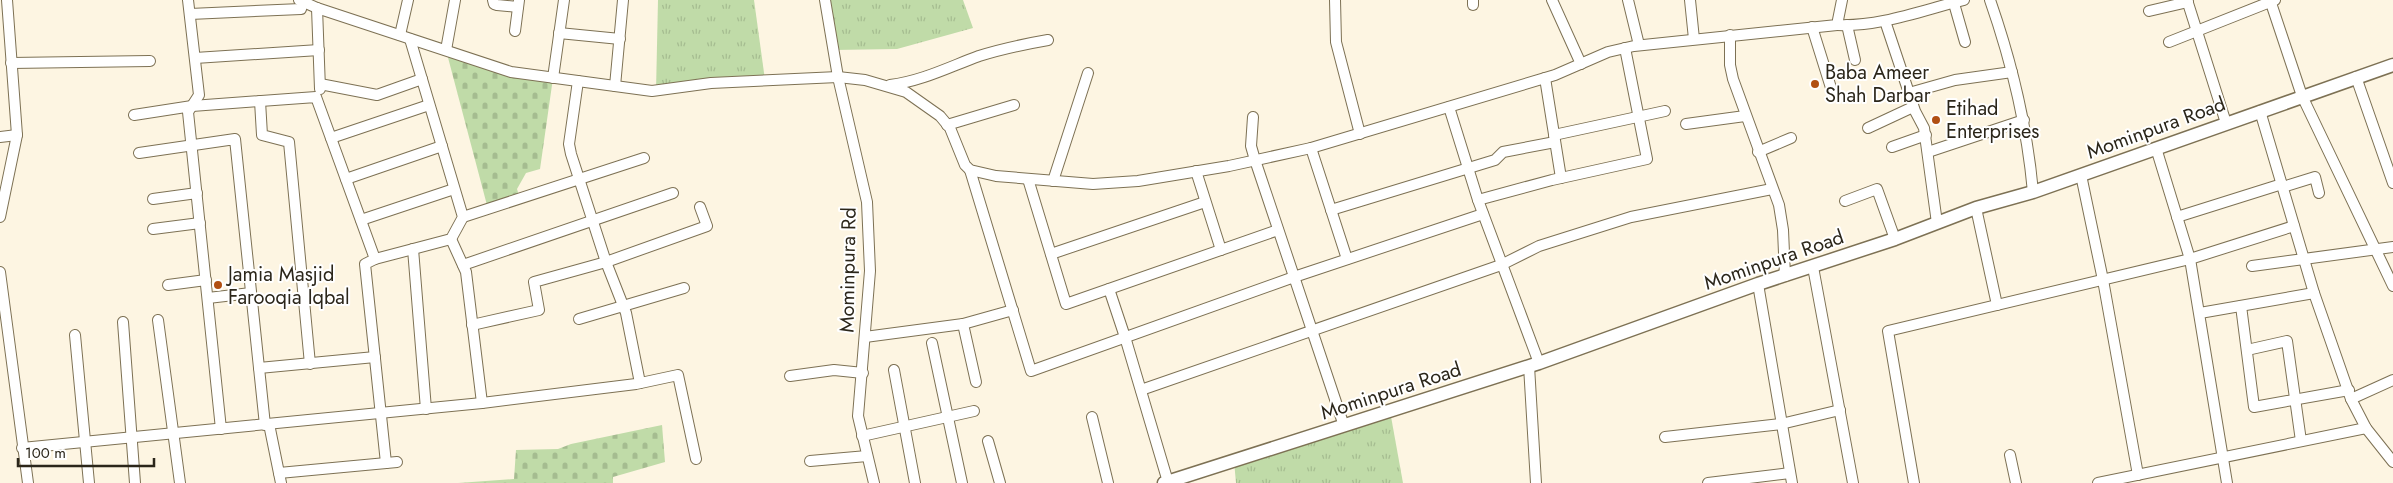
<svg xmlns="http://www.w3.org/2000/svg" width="2393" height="483" font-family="Jost,sans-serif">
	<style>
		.grass { fill: url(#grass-tufts) }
		.cemetery { fill: url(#cemetery-stones) }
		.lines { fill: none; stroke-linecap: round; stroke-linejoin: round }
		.minor-casing { stroke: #7d7154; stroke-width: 12 }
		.major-casing { stroke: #7d7154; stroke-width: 15 }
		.minor { stroke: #fff; stroke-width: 10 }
		.major { stroke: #fff; stroke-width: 12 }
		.poi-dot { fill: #b14f12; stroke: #fff; stroke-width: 2 }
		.labels { text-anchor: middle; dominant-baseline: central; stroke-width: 4; stroke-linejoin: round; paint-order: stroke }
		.poi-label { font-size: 20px; fill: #2b261a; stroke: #fff; text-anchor: start }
		.street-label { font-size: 20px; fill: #2b261a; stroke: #fff }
	</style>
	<defs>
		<pattern id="grass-tufts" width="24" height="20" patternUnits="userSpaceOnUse" patternTransform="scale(1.25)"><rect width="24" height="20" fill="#c0dba8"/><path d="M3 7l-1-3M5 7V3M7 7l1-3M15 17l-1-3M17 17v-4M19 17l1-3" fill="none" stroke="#a5bc90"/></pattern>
		<pattern id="cemetery-stones" width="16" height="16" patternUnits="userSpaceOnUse" patternTransform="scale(1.25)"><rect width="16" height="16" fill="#c0dba8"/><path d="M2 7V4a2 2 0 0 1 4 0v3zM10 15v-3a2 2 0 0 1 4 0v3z" fill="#a5bc90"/></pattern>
	</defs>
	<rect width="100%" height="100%" fill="#fdf5e2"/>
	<!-- grass -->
	<g class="grass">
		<path d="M 658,0 L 754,0 L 765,80 L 656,91 Z"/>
		<path d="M 825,0 L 963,0 L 973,28 L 897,49 L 834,50 Z"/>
		<path d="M 1390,411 L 1403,483 L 1236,483 L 1234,461 Z"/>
	</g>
	<!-- cemetery -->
	<g class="cemetery">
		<path d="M 446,50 L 553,78 L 540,169 L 526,173 L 517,189 L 520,199 L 488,209 Z"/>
		<path d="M 662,425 L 665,462 L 613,477 L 613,483 L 458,483 L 514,479 L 516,450 L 558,449 L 571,444 Z"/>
	</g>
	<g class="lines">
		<!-- minor casing -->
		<g class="minor-casing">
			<g id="minor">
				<path d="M 188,0 L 199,95 L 188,112 L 221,429"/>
				<path d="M 299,0 L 317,8 L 511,72 L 652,91 L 711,83 L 838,77 L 865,80 L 906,92 L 940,116 L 950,128 L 965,165 L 970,170 L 996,176 L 1093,184 L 1138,181 L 1229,166 L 1311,148 L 1555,75 L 1608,52 L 1634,46 L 1837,25 L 1842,0"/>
				<path d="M 493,0 L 494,4 L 497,5 L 518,7"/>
				<path d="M 825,0 L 838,77 L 867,202 L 870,271 L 858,416 L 874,483"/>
				<path d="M 1335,0 L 1336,42 L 1360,134"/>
				<path d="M 1473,0 L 1473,5"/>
				<path d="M 1552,0 L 1581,64"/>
				<path d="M 1628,0 L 1639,45"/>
				<path d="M 1690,0 L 1694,39"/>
				<path d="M 1953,0 L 1965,42"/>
				<path d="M 1990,0 C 2012,63 2027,126 2033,192"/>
				<path d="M 2187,0 L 2226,123"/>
				<path d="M 2270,0 L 2302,96 L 2393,286"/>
				<path d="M 317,8 L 320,89"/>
				<path d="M 2149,11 L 2188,2"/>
				<path d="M 190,14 L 301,9 L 303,2"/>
				<path d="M 1885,21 L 1915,111 L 1924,128 L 1937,223"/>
				<path d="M 1837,25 C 1880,27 1923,10 1964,0"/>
				<path d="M 1847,25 L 1855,60"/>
				<path d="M 1812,27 L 1832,91"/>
				<path d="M 515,31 L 519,0"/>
				<path d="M 559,33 L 620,39"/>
				<path d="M 400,35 L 408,0"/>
				<path d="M 1730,35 L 1730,65 L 1733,79 L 1779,205 L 1783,230 L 1785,276"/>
				<path d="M 2169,42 L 2275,0"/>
				<path d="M 446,50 L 455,0"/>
				<path d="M 195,58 L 319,50"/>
				<path d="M 11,63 L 150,61"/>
				<path d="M 2356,77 L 2393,183"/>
				<path d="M 553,78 L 564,0"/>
				<path d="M 1545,78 L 1561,178"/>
				<path d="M 578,81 L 569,144 L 571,154 L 606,262 L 626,313 L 640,383"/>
				<path d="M 320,84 L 377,95 L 422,79"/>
				<path d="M 890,85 C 922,81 949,67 979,56 C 1001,49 1025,44 1048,40"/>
				<path d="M 615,86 L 623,0"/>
				<path d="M 1909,93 L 1955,80 L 2012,72"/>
				<path d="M 260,101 L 262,135 L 289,142 L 310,364"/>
				<path d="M 1449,107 L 1478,200 L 1539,363"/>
				<path d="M 2260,111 L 2314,293 L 2351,399 L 2366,428 L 2393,462"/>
				<path d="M 134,115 L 192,106 L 316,97 L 375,259 L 365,264 L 386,463"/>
				<path d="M 1253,117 L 1251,146 L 1255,160 L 1344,426"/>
				<path d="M 1686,124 L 1745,116"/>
				<path d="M 947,125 L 1014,105"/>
				<path d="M 1868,128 L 1913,107"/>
				<path d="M 1554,135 L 1665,111"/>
				<path d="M 0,137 L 17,135"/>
				<path d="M 331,138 L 429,105"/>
				<path d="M 1892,147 L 1926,135"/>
				<path d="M 1311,148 L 1347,259"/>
				<path d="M 2156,148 L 2190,259 L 2227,483"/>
				<path d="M 1758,152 L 1791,138"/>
				<path d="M 1928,152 L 2024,120"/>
				<path d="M 139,153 L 235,139 L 265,425"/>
				<path d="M 970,170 L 1031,371 L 1294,277 L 1483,214"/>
				<path d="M 1196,171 L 1221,250"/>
				<path d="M 2081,175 L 2103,280 L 2138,475"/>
				<path d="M 346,179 L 442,146"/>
				<path d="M 1028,179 L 1066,304 L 1278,230"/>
				<path d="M 1053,181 L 1088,73"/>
				<path d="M 2283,187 L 2315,177 L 2319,193"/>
				<path d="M 153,199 L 197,193"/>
				<path d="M 1478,200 L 1552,180 L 1647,159 L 1625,48"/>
				<path d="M 1845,201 L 1877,189 L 1895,239"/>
				<path d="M 1976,208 L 1997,305"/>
				<path d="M 1331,210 L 1495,160 L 1503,152 L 1555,142"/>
				<path d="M 0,217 L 17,135 L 7,0"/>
				<path d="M 463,217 L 644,158"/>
				<path d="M 2177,217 L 2282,184"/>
				<path d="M 361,220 L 454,189"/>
				<path d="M 153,229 L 200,223"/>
				<path d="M 451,239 L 466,272 L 482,403"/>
				<path d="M 413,249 L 426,409"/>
				<path d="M 1051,254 L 1205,202"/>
				<path d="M 375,259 L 451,239 L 463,217 L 410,39"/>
				<path d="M 463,265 L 673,193"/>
				<path d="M 2252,266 L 2393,247"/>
				<path d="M 1813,267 L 1853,483"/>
				<path d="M 0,272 L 28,483"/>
				<path d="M 1758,284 L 1792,483"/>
				<path d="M 168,285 L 206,280"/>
				<path d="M 1109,289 L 1125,337 L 1168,482"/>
				<path d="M 208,298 L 251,293"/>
				<path d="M 2241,306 L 2254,407 L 2349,390"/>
				<path d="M 2200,313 L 2314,293"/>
				<path d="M 579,319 L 684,288"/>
				<path d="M 158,320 L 180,483"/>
				<path d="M 123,322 L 135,483"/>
				<path d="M 963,324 L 976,382"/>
				<path d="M 472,325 L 539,310 L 534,282 L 606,262 L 707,226 L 700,207"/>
				<path d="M 75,335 L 89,483"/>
				<path d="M 865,337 L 963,324 L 1013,310"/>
				<path d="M 932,343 L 962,483"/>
				<path d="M 2247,350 L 2287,341 L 2301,441"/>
				<path d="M 1529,366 L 1536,483"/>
				<path d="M 259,368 L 375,357"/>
				<path d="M 894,370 L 915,483"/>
				<path d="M 790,376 L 834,370 L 863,373"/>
				<path d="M 1141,390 L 1501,265 L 1539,246 L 1631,217 L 1772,189"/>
				<path d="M 2351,399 L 2393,380"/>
				<path d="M 1092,417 L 1108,483"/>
				<path d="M 269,424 L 281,483"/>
				<path d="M 862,436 L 974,411"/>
				<path d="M 1665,437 L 1781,424 L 1840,410"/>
				<path d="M 988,441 L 1000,483"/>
				<path d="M 22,448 L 482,403 L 636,384 L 678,375 L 696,459"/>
				<path d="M 2010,455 L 2016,483"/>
				<path d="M 810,461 L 867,456"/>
				<path d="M 279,473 L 397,462"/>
				<path d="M 1708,483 L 1790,473"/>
				<path d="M 1914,483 L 1888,331 L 2190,259 L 2294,226"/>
				<path d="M 2098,483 L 2366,428"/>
			</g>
		</g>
		<!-- major casing -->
		<g class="major-casing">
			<path id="major" d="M 1164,483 L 1539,363 L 1758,284 L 1895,239 L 1976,208 L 2033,192 L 2393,65"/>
		</g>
		<!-- minor -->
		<use href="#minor" class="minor"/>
		<!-- major -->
		<use href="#major" class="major"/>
	</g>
	<!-- markers -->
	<g class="poi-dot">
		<circle cx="1815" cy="84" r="5"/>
		<circle cx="1936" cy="120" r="5"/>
		<circle cx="218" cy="285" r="5"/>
	</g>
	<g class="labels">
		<!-- poi labels -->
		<g class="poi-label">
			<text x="1825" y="72">Baba Ameer<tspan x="1825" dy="23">Shah Darbar</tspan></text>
			<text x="1946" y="108">Etihad<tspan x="1946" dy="23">Enterprises</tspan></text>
			<text x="228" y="274">Jamia Masjid<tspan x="228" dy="23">Farooqia Iqbal</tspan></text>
		</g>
		<!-- street labels -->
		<g class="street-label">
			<text transform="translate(2156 128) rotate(-20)">Mominpura Road</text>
			<text transform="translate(1774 260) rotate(-19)">Mominpura Road</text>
			<text transform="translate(848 270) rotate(-89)">Mominpura Rd</text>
			<text transform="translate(1391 391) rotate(-18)">Mominpura Road</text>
		</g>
	</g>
	<!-- scale -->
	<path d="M18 458v8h136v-8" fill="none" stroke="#2b261a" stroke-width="2.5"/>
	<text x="25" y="458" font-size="15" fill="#2b261a" stroke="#ffffff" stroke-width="4" paint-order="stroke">100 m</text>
</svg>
